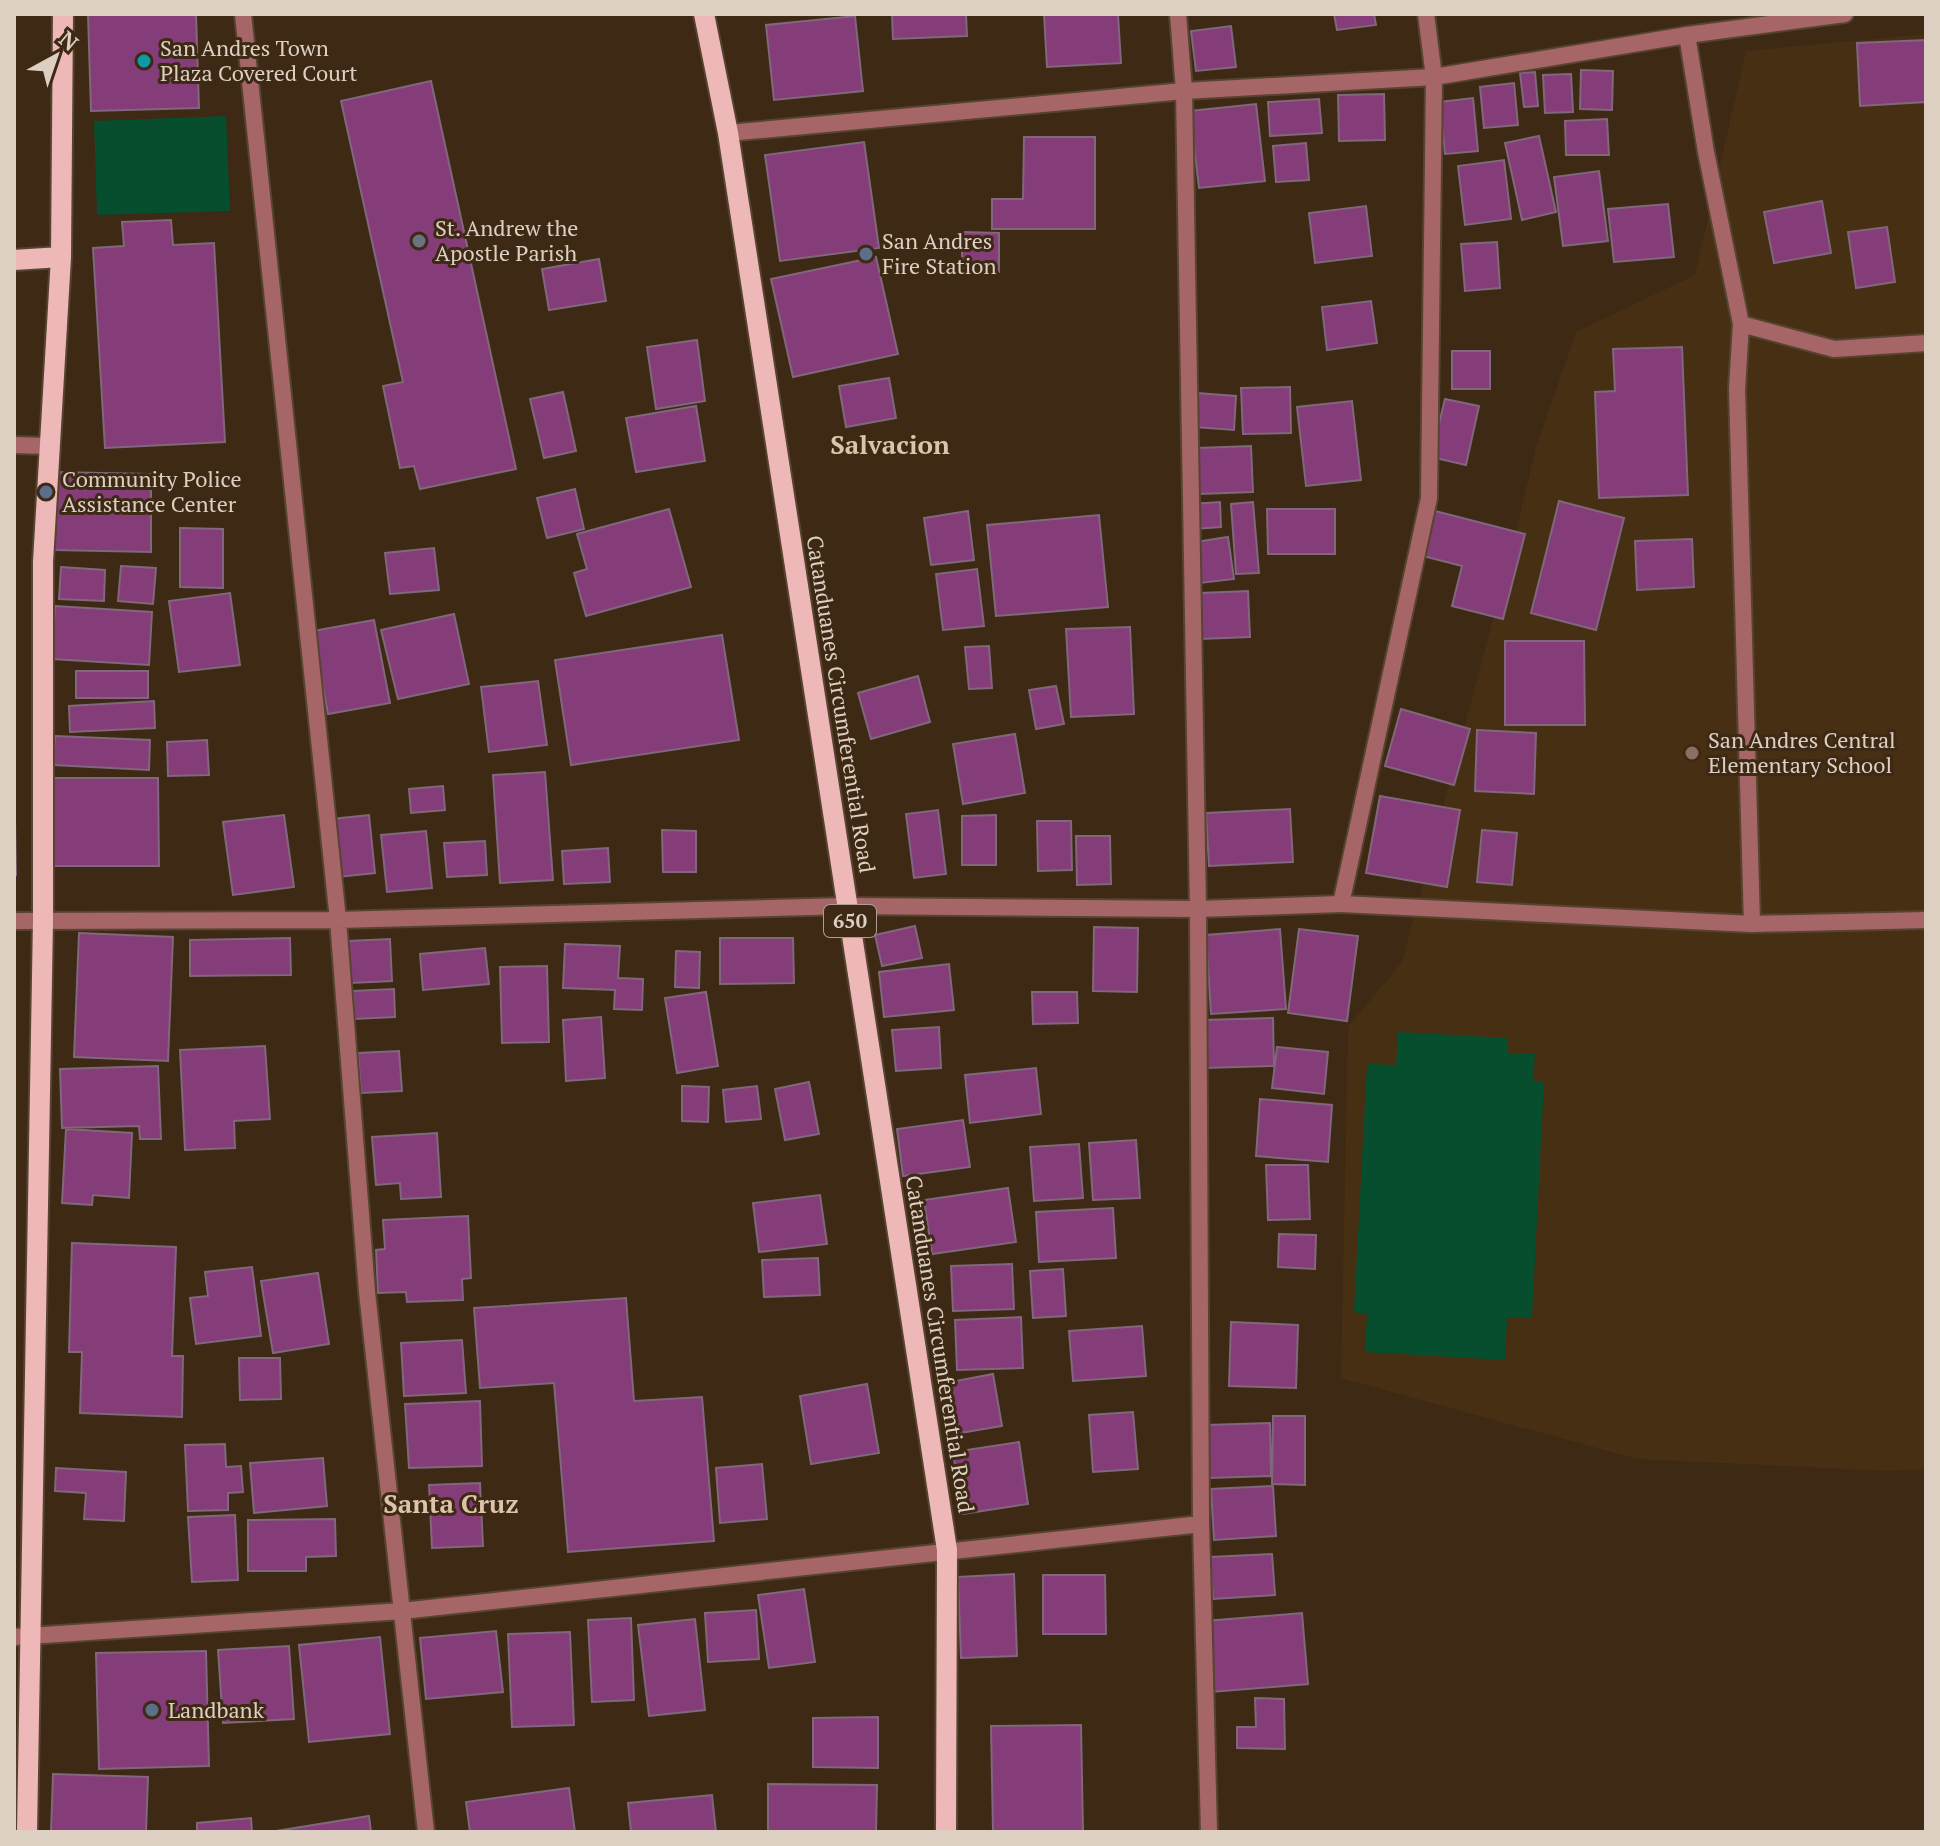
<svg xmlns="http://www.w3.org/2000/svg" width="1940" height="1846" viewBox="0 0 1940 1846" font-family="'PT Serif',serif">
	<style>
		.built { fill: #472f13 }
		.green { fill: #064e2e }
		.building { fill: #843d78; stroke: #81677b; stroke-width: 2 }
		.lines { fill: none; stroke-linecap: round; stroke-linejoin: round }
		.lane-casing { stroke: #574430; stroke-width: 20 }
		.street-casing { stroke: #574430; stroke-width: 20 }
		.primary-casing { stroke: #574430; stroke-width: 24 }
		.lane { stroke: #a66668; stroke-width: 16 }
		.street { stroke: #a66668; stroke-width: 16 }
		.primary { stroke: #eeb8b8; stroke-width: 20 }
		.culture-dot { fill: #0f9aa8; stroke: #3d2914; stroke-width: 3 }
		.worship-dot { fill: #6b7280; stroke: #3d2914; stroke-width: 3 }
		.service-dot { fill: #5c6f8a; stroke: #3d2914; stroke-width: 3 }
		.education-dot { fill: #8d6e63; stroke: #3d2914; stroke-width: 3 }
		.labels { text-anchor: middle; stroke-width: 6; stroke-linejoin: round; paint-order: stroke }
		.shield { fill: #3d2914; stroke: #ad9e8e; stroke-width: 2 }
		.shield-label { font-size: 20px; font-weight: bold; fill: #ddd0c3 }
		.poi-label { font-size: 22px; fill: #ddd0c3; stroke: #3d2914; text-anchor: start }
		.street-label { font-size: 22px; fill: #ddd0c3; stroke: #3d2914 }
		.quarter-label { font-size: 26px; font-weight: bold; fill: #dcc3a9; stroke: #3d2914 }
	</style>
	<rect width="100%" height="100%" fill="#3d2914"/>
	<path class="built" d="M1926,34V1469L1889,1471L1637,1459L1341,1378L1348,1027L1402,962L1513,544L1536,447L1576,332L1695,275L1746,51Z"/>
	<path class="green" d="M226,116L230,211L97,215L94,121Z
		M1398,1032L1508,1038V1053L1535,1054L1533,1081H1544L1532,1317H1507L1505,1360L1365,1352L1367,1314L1354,1312L1367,1064L1396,1065Z"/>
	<path class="building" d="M88,14H196L199,108L91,111Z
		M892,14H966L967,36L893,39Z
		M1044,14H1118L1121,63L1047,67Z
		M1334,14H1374L1376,25L1337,30Z
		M855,16L863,91L774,100L766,25Z
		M1231,26L1236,67L1196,71L1191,31Z
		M1926,40V102L1860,106L1857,43Z
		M1581,70L1613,71L1612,110L1580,109Z
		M1535,72L1538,106L1524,107L1520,73Z
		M1571,74L1573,112L1545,113L1543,75Z
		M431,81L516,469L420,489L414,466L400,468L383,386L403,382L341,101Z
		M1514,83L1518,125L1484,128L1480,87Z
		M1384,94L1385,140L1339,141L1338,95Z
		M1473,98L1478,151L1445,154L1440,102Z
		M1319,99L1322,133L1270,136L1268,102Z
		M1256,104L1265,181L1199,188L1190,111Z
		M1607,119L1609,155H1566L1565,121Z
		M1539,136L1556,212L1522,220L1505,143Z
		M1024,137H1095V229H992V199H1023Z
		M864,142L879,248L780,261L765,155Z
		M1306,143L1309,180L1276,182L1273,146Z
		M1504,160L1511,219L1465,225L1458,166Z
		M1599,171L1608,241L1563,246L1554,177Z
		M1822,201L1831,253L1774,263L1764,212Z
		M1668,204L1674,257L1614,262L1608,209Z
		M1366,206L1372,256L1315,263L1309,213Z
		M171,220L173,245L214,243L225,442L105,448L93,248L124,246L122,222Z
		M1887,227L1895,282L1856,288L1848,232Z
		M962,232L999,233V272H962Z
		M1497,242L1500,288L1465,291L1461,244Z
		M876,257L898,354L793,377L771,279Z
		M599,259L606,301L549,310L542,269Z
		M1371,301L1377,343L1327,350L1322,307Z
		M697,340L705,401L656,409L647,347Z
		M1682,347L1688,495L1599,498L1595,392L1615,391L1613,349Z
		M1452,351H1490V389H1452Z
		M889,378L896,418L846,427L839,386Z
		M1290,387L1291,433L1243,434L1241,388Z
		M563,392L576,451L544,458L530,399Z
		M1197,393L1236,396L1234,430L1195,427Z
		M1445,399L1479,406L1466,465L1431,457Z
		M1352,401L1361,480L1306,486L1297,407Z
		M696,406L705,461L636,472L626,418Z
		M1251,446L1253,492L1199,494L1197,448Z
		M54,472L151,474V552L53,550Z
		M575,489L584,529L547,538L537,498Z
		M1559,501L1624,518L1596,630L1531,613Z
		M1220,502L1221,527L1194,529L1192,504Z
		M1253,502L1259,573L1236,574L1231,504Z
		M669,509L691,587L586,616L574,573L587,569L577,534Z
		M1267,509H1335V554H1268Z
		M968,511L974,560L931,565L924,518Z
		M1435,511L1525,534L1503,619L1452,606L1462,566L1423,556Z
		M1099,515L1108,607L996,616L987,525Z
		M180,528L223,529V588L180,587Z
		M1228,537L1234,579L1200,583L1195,542Z
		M1692,539L1694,587L1637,590L1635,541Z
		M434,548L439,590L390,594L385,553Z
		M121,566L156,568L153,604L118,601Z
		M61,567L105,570L104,601L59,599Z
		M977,569L984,626L943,630L936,574Z
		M1248,591L1250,637L1201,639L1200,593Z
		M230,593L240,665L179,672L169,601Z
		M55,606L152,612L149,665L52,659Z
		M454,614L469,684L398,699L381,630Z
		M374,620L390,703L328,714L313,631Z
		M1130,627L1134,714L1071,717L1066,629Z
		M722,635L739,740L571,765L555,660Z
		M1505,641H1584L1585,725H1505Z
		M989,646L992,688L969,689L965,647Z
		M76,671H148V698H76Z
		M918,676L930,722L871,739L858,693Z
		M538,681L547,745L489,752L481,687Z
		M1056,686L1064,724L1036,729L1029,690Z
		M154,701L155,728L70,732L69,706Z
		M1401,709L1470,729L1454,785L1385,766Z
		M1477,730L1536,733L1534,794L1475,791Z
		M1015,734L1025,793L963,804L953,744Z
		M55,736L150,740L149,770L53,765Z
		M207,740L209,775L168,776L167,742Z
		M14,764L16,875H14Z
		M545,772L553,880L500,883L493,775Z
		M54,778H158L159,866H54Z
		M443,786L445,810L411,813L409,789Z
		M1380,796L1460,810L1447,887L1366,873Z
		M1290,809L1293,862L1209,866L1206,813Z
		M938,810L946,874L914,878L906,814Z
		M284,815L294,887L233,895L223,822Z
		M369,815L375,873L338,877L332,819Z
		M996,815V865H962V816Z
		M1037,821H1071L1072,870L1038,871Z
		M662,830L696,831V872H663Z
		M1482,830L1517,833L1512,885L1477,882Z
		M426,831L432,888L387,892L381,835Z
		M1076,836H1110L1111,884L1077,885Z
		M485,841L487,875L447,877L444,843Z
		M608,848L610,882L564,884L562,851Z
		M915,926L922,958L882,966L875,935Z
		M1094,927L1138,928L1137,992L1093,991Z
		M1280,929L1286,1009L1211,1014L1206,935Z
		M1299,929L1358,936L1347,1021L1288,1013Z
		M79,933L173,937L168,1061L74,1057Z
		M290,938L291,975L190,976V940Z
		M720,938H793L794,983L720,984Z
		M390,939L392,981L351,983L348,941Z
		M565,944L620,946L618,978L643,979L642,1010L614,1009L615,990L563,988Z
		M485,948L489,984L423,990L420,954Z
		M676,951L700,952L699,988L675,987Z
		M949,964L954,1010L884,1017L879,972Z
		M547,966L549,1042L502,1043L500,967Z
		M394,989L395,1017L354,1019L353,991Z
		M706,992L718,1066L677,1073L665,998Z
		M1032,992H1077L1078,1023L1033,1024Z
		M601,1017L605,1078L566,1081L563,1020Z
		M1273,1018L1274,1066L1206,1068L1204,1020Z
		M939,1027L941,1068L896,1071L892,1030Z
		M265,1046L270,1119L234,1121L235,1148L185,1150L180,1050Z
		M1277,1047L1328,1052L1324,1094L1272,1088Z
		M399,1051L402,1091L361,1093L358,1053Z
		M158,1066L161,1139H140L139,1126L62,1128L60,1069Z
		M1036,1068L1041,1114L970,1123L965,1075Z
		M809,1082L819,1134L785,1140L775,1089Z
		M682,1086L709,1087L708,1122L682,1121Z
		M757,1086L761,1119L726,1122L723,1090Z
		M1260,1099L1332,1105L1328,1162L1256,1156Z
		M963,1120L970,1167L903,1176L897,1129Z
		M66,1129L132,1133L129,1198L93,1195L92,1205L62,1203Z
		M437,1133L441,1197L401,1199L400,1183L376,1185L372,1137Z
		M1136,1140L1140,1198L1093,1200L1089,1143Z
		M1079,1144L1083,1198L1034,1201L1030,1147Z
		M1266,1165H1308L1310,1219L1268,1220Z
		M1008,1188L1016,1242L932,1254L924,1200Z
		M820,1195L827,1244L759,1252L753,1203Z
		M1113,1208L1116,1258L1039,1262L1036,1212Z
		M468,1216L471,1278L462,1279L463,1300L407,1302L406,1292L378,1293L376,1250L385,1249L383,1220Z
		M1279,1234L1316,1235L1315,1269L1278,1267Z
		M72,1243L176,1247L172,1356H183L182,1417L80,1413L82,1352H69Z
		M818,1258L820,1295L764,1297L762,1260Z
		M1012,1264L1014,1309L953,1311L951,1266Z
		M252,1267L261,1336L196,1344L190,1298L208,1296L205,1272Z
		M1063,1269L1066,1316L1033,1318L1030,1271Z
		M318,1273L329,1344L273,1353L261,1281Z
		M626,1298L634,1401L702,1397L714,1541L568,1552L554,1383L480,1388L474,1308Z
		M1021,1317L1023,1368L957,1370L955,1320Z
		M1231,1322L1298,1325L1296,1388L1229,1386Z
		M1142,1326L1146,1376L1073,1381L1069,1331Z
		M462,1340L466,1393L404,1396L401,1343Z
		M239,1358H280L281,1399L240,1400Z
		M993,1374L1002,1426L954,1434L945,1383Z
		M867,1384L879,1453L811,1464L800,1396Z
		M480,1401L482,1466L409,1468L405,1404Z
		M1133,1412L1138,1469L1093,1472L1089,1415Z
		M1273,1416H1305V1485L1272,1484Z
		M1270,1423L1271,1476L1209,1478L1206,1425Z
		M1019,1442L1028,1504L962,1514L953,1452Z
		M225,1444L226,1467L241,1466L243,1492L228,1493V1510L188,1511L185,1445Z
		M323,1458L327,1506L254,1513L250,1463Z
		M762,1464L767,1519L720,1523L716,1468Z
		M56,1468L126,1472L124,1521L84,1519L86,1493L55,1491Z
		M480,1483L483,1546L432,1548L429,1485Z
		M1273,1486L1276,1536L1214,1540L1211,1489Z
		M235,1515L238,1580L192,1582L188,1517Z
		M335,1519L336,1556L306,1557V1571H248V1520Z
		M1272,1554L1275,1595L1213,1599L1210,1557Z
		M1014,1574L1017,1656L961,1658L958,1577Z
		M1043,1575H1105L1106,1634H1043Z
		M804,1589L815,1662L769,1668L758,1595Z
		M756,1610L759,1659L708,1662L705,1613Z
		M1302,1613L1308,1684L1211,1692L1205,1621Z
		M631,1618L634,1700L592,1702L588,1620Z
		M695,1619L705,1710L649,1716L638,1625Z
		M496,1631L503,1692L426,1699L420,1638Z
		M570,1632L574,1725L512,1727L508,1634Z
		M380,1637L390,1734L309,1742L299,1645Z
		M289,1646L294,1719L223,1723L218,1650Z
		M206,1651L209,1766L99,1769L96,1653Z
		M1255,1698L1284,1699L1285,1749L1237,1748V1727H1256Z
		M878,1717V1768L813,1767V1718Z
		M1081,1725L1083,1832H993L991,1726Z
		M53,1774L148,1777L146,1832H51Z
		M768,1784L877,1785L876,1832H768Z
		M569,1788L575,1832H470L466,1802Z
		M712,1795L716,1832H631L628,1803Z
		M369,1816L371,1832H270Z
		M251,1818L252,1832H197V1823Z"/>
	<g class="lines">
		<g class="lane-casing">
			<path id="lane" d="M1687,35L1706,152L1741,324L1737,389L1752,924L1926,920
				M1741,324L1834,349L1926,343
				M1341,904L1752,924"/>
		</g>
		<g class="street-casing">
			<path id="street" d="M243,14L338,920L367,1292L426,1832
				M1178,14L1184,91L1198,909L1201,1524L1209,1832
				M728,133L1184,91L1434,77L1687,35L1845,14
				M14,445L49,446
				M14,921L338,920L847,906L1198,909L1341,904L1429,498L1434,77L1426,14
				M14,1637L402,1611L1201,1524"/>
		</g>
		<g class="primary-casing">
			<path id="primary" d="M704,14L728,133L947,1550L946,1832
				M14,260L61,257
				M27,1832L43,920V562L61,257L63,14"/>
		</g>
		<use href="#lane" class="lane"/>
		<use href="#street" class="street"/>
		<use href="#primary" class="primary"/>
	</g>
	<circle class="culture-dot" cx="144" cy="61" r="8"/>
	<circle class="worship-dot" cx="419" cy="241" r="8"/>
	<g class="service-dot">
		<circle cx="866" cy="254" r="8"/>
		<circle cx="46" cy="492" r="8"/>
		<circle cx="152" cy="1710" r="8"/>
	</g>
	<circle class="education-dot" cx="1692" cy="753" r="8"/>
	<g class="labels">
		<rect class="shield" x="824" y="905" width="52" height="32" rx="6"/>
		<g class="shield-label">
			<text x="850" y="928">650</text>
		</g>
		<g class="poi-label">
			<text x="160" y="56">San Andres Town<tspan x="160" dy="25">Plaza Covered Court</tspan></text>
			<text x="435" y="236">St. Andrew the<tspan x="435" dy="25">Apostle Parish</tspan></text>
			<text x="882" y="249">San Andres<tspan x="882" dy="25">Fire Station</tspan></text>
			<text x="62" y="487">Community Police<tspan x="62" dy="25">Assistance Center</tspan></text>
			<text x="1708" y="748">San Andres Central<tspan x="1708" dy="25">Elementary School</tspan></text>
			<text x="168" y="1718">Landbank</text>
		</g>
		<g class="street-label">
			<text transform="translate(841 704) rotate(81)" y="8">Catanduanes Circumferential Road</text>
			<text transform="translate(940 1344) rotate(81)" y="8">Catanduanes Circumferential Road</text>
		</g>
		<g class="quarter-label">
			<text x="890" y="454">Salvacion</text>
			<text x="451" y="1513">Santa Cruz</text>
		</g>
	</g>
	<rect width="1940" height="1846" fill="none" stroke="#ddd0c3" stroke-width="32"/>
	<g transform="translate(56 56) rotate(40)" stroke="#3d2914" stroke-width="6" paint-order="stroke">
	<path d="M0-6L14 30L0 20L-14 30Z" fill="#ddd0c3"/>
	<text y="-12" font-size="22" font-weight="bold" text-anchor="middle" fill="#ddd0c3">N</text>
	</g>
</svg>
